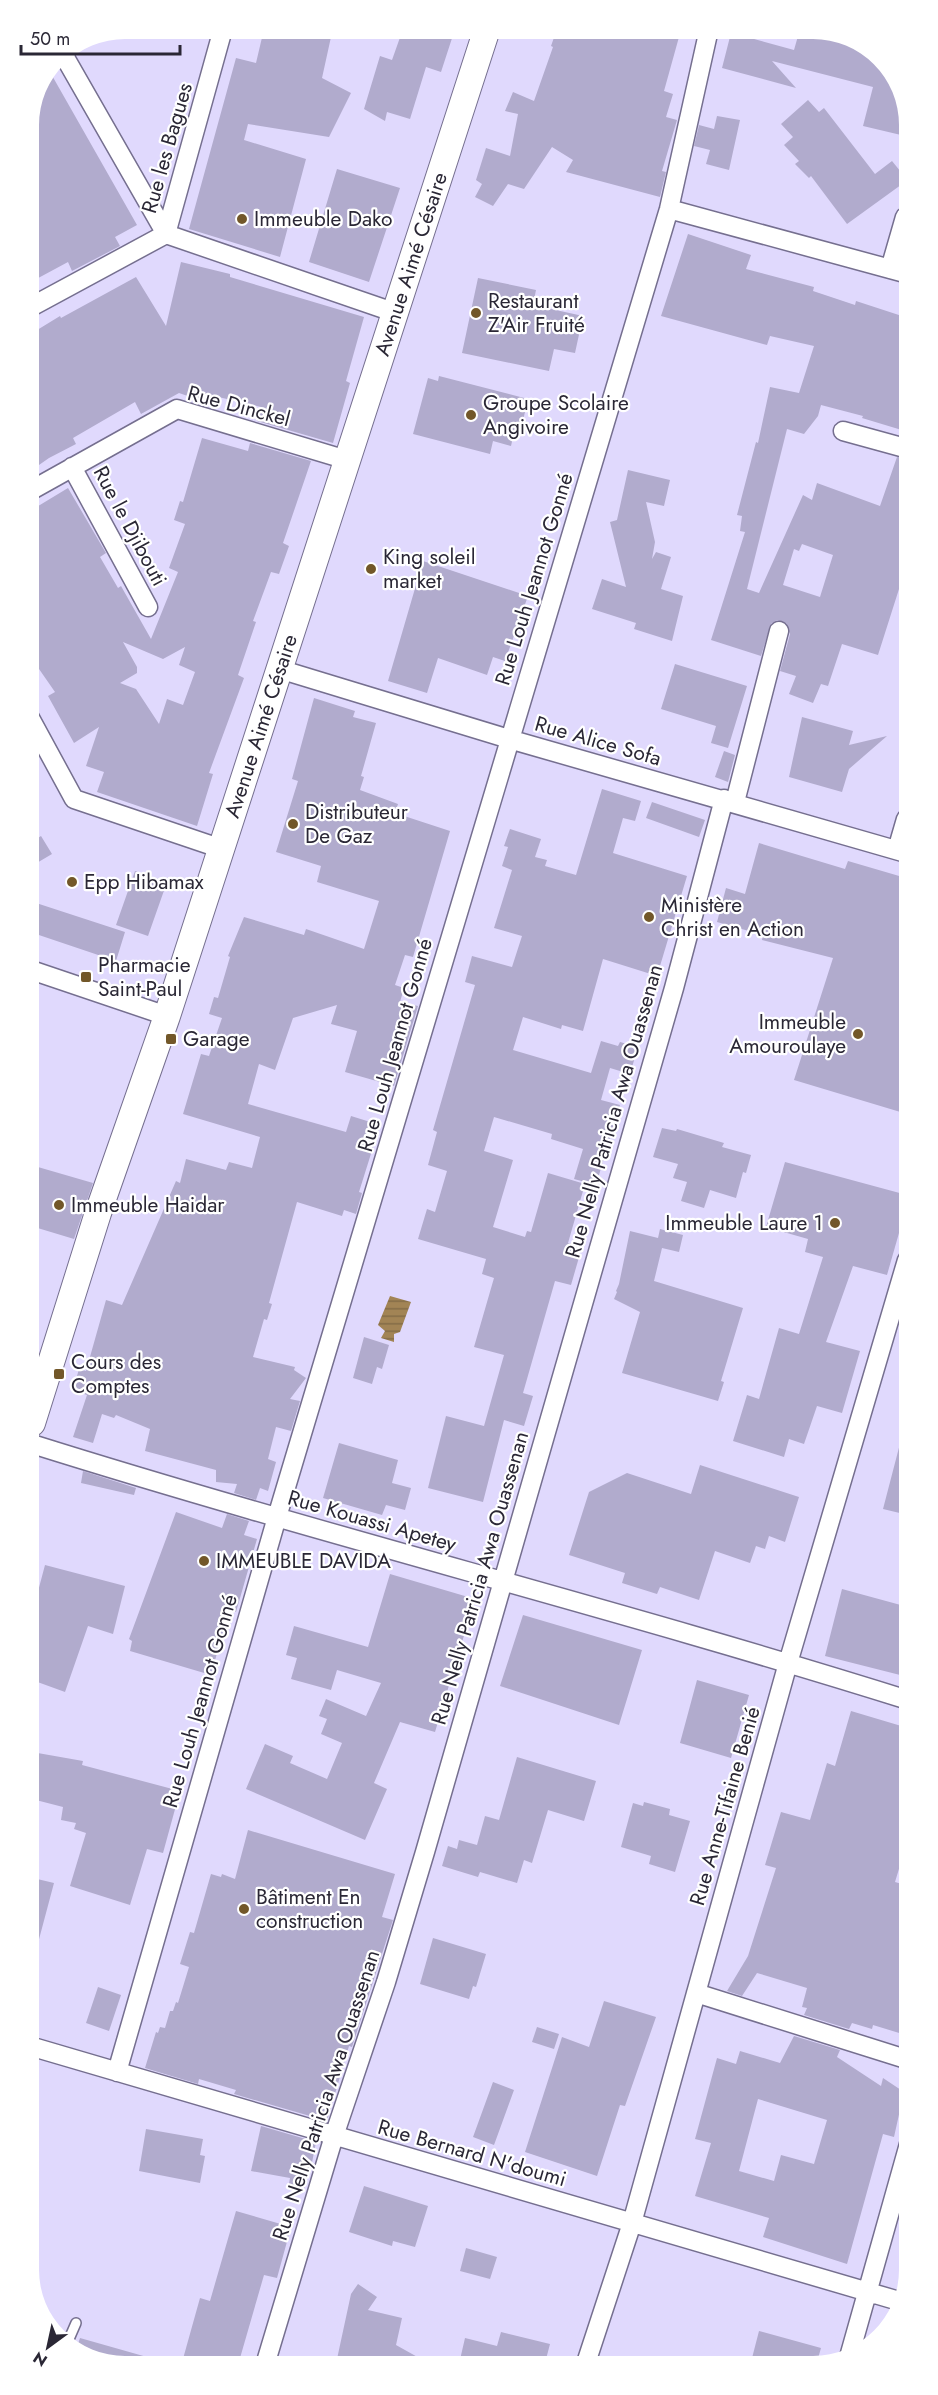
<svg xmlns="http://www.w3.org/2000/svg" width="938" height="2395" viewBox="0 0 938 2395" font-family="Jost,sans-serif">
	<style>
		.water { fill: url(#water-rules) }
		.building { fill: #b1abcd; fill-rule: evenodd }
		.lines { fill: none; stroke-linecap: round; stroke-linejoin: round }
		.lane-casing { stroke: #756f8f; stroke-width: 12 }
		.street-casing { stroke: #756f8f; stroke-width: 21 }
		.secondary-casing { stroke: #756f8f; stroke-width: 28 }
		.lane { stroke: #fff; stroke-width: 9 }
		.street { stroke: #fff; stroke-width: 18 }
		.secondary { stroke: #fff; stroke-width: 26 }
		.poi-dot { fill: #725729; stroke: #fff; stroke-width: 2 }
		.labels { text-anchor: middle; stroke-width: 4.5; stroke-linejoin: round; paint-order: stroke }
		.street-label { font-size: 21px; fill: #2a2735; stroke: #fff }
		.poi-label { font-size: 21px; fill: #2a2735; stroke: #fff; text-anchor: start }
	</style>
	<defs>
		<pattern id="water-rules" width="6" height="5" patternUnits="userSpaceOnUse" patternTransform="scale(1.5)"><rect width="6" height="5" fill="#a28455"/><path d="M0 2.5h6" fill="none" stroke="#846c47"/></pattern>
	</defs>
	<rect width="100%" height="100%" fill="#e0d9fd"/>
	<path class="water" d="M390,1296L411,1302L400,1332L394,1334V1342L381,1338L385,1331L378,1325Z"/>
	<path class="building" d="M264,29H298L331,37L322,78L351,93L329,137L248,124L244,140L306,159L280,257L189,229L236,58L256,63Z
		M403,29H455L441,72L426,67L410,119L387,112L385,121L364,109L380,56L392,60Z
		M557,29H611L631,36L633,29H652L679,37L664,91L673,94L666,117L677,120L662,171L666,172L660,197L566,172L573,160L552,147L524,189L508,184L493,206L475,197L482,184L476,180L486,148L510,156L518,114L505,111L513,92L534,101L553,47L551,46Z
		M732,29H749L747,37L794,50L800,29H820L872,49L904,94L905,121L901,135L863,126L873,87L772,61L796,88L722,68Z
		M50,72L137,225L115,237L120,246L72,271L68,262L29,283V185L38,180L29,163V119Z
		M808,100L819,112L824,108L875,174L892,161L905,177V182L847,224L811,176L809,178L795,164L799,161L784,145L793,137L781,124Z
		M717,116L740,120L729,170L706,164L710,150L694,146L699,125L714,129Z
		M337,169L400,188L369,282L309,262Z
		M688,234L751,255L746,269L814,287L813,291L855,305L856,301L905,317V431L862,418L863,416L821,405L818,416L804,434L787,429L747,589L759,593L803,495L812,500L817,483L880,506L897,457L905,459L906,567L878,655L842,644L828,686L821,684L813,703L789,694L796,676L780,671L790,634L786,623L777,620L771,624L761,656L711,640L745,532L740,531L742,516L737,515L756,442L758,443L770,387L799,393L814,346L770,336L767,345L661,316ZM802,544L833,555L820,597L783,585L794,549L799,551Z
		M181,262L230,274V277L364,317L346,381L350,383L333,443L257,421L261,407L214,396L211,404L179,393L141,414L135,402L73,438L76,444L49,458L29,472V335L60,316L61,318L136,277L166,326Z
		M478,278L536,290L533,305L583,316L575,353L554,349L549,371L462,353Z
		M439,376L528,399L521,429L515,428L511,446L493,441L490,454L413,434L428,378L438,381Z
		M202,438L248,451L250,443L311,461L283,543L289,546L279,574L271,572L253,621L256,622L238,675L244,678L209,773L213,774L197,826L97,792L104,772L86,766L99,727L74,743L48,696L55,692L30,656V511L68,488L106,553L100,557L118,588L121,586L151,639L178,572L169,568L185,524L174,520L180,501L183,502ZM123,642L163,659L185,647L179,665L195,672L183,705L167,699L159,724L136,689L120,683L137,673V667Z
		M628,470L670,480L664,506L646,502L655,542L652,559L656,552L671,557L661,589L683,596L672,641L634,629L636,623L592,609L602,579L626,587L610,522L617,520Z
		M423,561L528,596L505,661L493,657L487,675L438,658L427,693L388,681Z
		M675,664L747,686L728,748L711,743L716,726L661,709Z
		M314,698L355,711L353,717L376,723L361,776L364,777L360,790L398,804L395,813L450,831L413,957L405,955L395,985L404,988L400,1002L418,1006L394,1086L345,1072L357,1031L331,1024L337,1005L293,1018L275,1070L259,1064L248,1104L346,1132L351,1116L380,1125L359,1192L362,1193L356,1214L344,1210L342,1216L297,1202L269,1303L272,1304L267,1320L264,1319L253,1357L295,1367L294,1370L306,1378L290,1399L300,1401L291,1431L276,1427L268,1459L276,1462L268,1491L260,1488L256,1500L234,1493L237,1484L216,1482V1470L145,1451L150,1429L116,1415L114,1418L102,1414L93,1443L73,1437L87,1395L73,1390L79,1369L86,1371L106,1300L122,1305L176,1181L180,1183L186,1159L226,1170L229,1162L252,1168L260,1137L183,1114L201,1054L209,1056L222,1018L209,1014L214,997L218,998L230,957L228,956L244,917L304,935L306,929L364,949L379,901L317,882L321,866L276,852L298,781L292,779Z
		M802,717L853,731L849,745L887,736L849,769L842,792L789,777Z
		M724,751L735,755L728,782L715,777Z
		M602,789L641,801L635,821L623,818L613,853L687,876L660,966L657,965L654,975L603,959L583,1031L562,1025L561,1029L523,1017L513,1050L591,1073L601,1041L618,1046L620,1042L638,1047L630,1074L610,1068L601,1100L620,1105L596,1185L574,1179L583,1149L551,1139L552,1134L494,1117L484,1151L513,1160L493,1227L525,1237L527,1231L531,1232L548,1173L585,1184L568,1243L582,1247L571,1285L555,1281L523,1393L533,1396L524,1426L504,1420L483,1502L428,1488L446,1416L484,1426L504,1355L474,1347L494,1278L482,1274L486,1259L418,1239L427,1209L435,1212L447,1171L428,1165L437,1132L433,1130L475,985L465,982L472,956L512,967L522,936L494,928L512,870L502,866L508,847L504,846L510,829L541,839L535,857L547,860L545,866L576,875Z
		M652,802L705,820L699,837L646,818Z
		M41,836L52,854L30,867V843Z
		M759,843L845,869L848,861L906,878L907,1114L794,1080L833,958L762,940L763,935L717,922L726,888L745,894Z
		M135,871L167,882L148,936L116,925Z
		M30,901L125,932L116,961L30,932Z
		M662,1128L676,1131L677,1129L724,1143L722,1147L751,1155L746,1173L743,1172L736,1198L710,1190L704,1208L681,1201L687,1182L673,1178L678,1164L653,1157Z
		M785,1162L907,1195V1205L887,1275L853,1266L826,1342L860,1351L842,1413L817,1406L804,1444L789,1439L784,1457L733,1441L747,1395L759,1399L779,1328L799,1334L823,1257L805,1252L808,1239L766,1227Z
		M31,1165L93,1183L74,1239L31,1226Z
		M660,1229L683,1235L679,1252L662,1248L654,1281L743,1308L721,1381L724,1382L718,1401L622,1373L640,1312L614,1299L617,1292L616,1291L619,1284L630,1231L658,1238Z
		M364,1337L389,1345L382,1369L377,1367L372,1384L353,1378Z
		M902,1436L908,1437V1515L883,1509Z
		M339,1443L398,1460L392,1483L411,1488L405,1510L386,1505L382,1515L323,1498Z
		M700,1465L799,1497L785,1542L769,1536L765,1549L756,1546L750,1563L715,1551L699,1600L660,1587L657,1594L622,1583L625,1573L569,1555L589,1492L627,1473L691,1494Z
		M83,1471L136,1488L134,1495L81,1483Z
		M176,1512L222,1528L227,1514L249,1521L244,1535L257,1539L236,1612L229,1610L211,1675L130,1651L132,1641L129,1639Z
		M45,1565L125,1586L113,1634L88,1626L65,1692L32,1680V1614Z
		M390,1574L475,1599L435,1732L400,1722L374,1783L387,1789L365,1840L246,1789L265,1744L293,1756L290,1763L327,1779L342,1743L321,1734L327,1719L319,1716L326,1699L366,1716L381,1683L337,1670L331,1690L291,1679L297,1658L286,1655L294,1626L368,1647Z
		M842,1589L908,1607V1677L825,1656Z
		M523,1615L642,1650L619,1725L500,1686Z
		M697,1680L749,1695L731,1758L680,1743Z
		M851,1711L908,1728L909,1850L905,1849L895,1882L909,1886V2036L873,2025L872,2029L852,2023L849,2029L804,2015L807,2008L802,2007L807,1988L757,1973L742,1996L727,1991L748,1956L776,1868L765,1865L781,1812L810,1820L827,1763L835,1766Z
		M32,1752L83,1761L82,1765L180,1791L163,1853L147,1849L130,1905L70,1886L86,1833L74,1829L76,1823L61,1820L63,1807L32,1799Z
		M517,1757L596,1781L584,1821L548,1810L532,1863L524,1860L517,1883L480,1872L478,1877L442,1866L448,1846L457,1849L459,1840L477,1845L485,1816L499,1820Z
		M644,1802L670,1809L669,1815L690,1821L675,1872L649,1864L651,1856L621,1847L633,1803L643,1806Z
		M248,1830L395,1874L382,1917L393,1920L352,2047L349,2046L327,2121L234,2094L236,2090L199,2079L198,2084L145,2068L156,2032L158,2033L160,2027L165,2028L170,2011H173L176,2002L178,2003L189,1967L180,1964L190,1932L194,1933L211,1874L221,1877L222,1874L235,1879Z
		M33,1878L54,1883L38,1943L33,1942Z
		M433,1938L486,1954L476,1987L473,1986L469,1999L420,1984Z
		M98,1987L121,1995L109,2031L86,2023Z
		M604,2001L656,2017L625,2106L620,2105L597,2176L525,2152L562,2037L589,2047Z
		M537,2027L559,2034L554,2049L532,2042Z
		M794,2036L840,2050L837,2057L881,2086L883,2078L904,2092L894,2137L883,2134L847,2264L763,2237L769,2218L695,2196L711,2143L695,2139L717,2058L736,2064L740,2051L780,2063ZM758,2099L827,2120L814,2164L781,2155L774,2181L739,2171Z
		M493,2082L514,2090L494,2145L473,2137Z
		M261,2126L316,2142L310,2173L307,2172L304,2192L288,2189L290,2178L251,2171Z
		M146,2129L203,2139L200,2155L205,2156L200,2183L139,2171Z
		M364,2186L428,2206L415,2247L393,2241L392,2246L349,2232Z
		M236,2211L291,2227L277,2278L264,2275L238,2365L181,2366L200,2298L210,2301Z
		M466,2248L497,2257L490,2279L460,2271Z
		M358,2284L377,2297L368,2310L402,2318L396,2345L430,2364L361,2365L337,2359L351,2294Z
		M759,2331L821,2348L817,2362H751Z
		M501,2332L550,2344L545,2363L459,2364L465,2338L497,2346Z
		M80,2338L161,2361L160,2366H118L76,2350Z"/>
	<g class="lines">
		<g class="lane-casing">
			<path id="lane" d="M66,2346L76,2323"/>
		</g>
		<g class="street-casing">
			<path id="street" d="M63,54L166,234L396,313
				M669,209L905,273
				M890,269L905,217
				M29,308L166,234L223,29
				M843,431L905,448
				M72,467L148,607
				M30,491L177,409L347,460
				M279,669L509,739L906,853
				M30,718L74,799L222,849
				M735,802L779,631
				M897,850L906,819
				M31,970L167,1016
				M32,1444C322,1535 618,1609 908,1700
				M696,1993L909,2060
				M33,2047L899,2301
				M117,2072L277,1517L669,209L709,29
				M849,2357L909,2144
				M586,2363L632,2223L788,1663L907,1260
				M265,2365L334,2136L386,1982L425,1852L674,988L724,799"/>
		</g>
		<g class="secondary-casing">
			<path id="secondary" d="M32,1423L98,1213L167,1016L487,29"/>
		</g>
		<use href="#lane" class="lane"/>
		<use href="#street" class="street"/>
		<use href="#secondary" class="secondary"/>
	</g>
	<g class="poi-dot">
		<circle cx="242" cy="219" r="6"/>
		<circle cx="476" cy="313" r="6"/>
		<circle cx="471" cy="415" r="6"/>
		<circle cx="371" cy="569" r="6"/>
		<circle cx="293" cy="824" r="6"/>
		<circle cx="72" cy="882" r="6"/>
		<circle cx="649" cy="917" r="6"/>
		<rect x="80" y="971" width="12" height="12" rx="3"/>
		<circle cx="858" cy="1034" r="6"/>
		<rect x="165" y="1033" width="12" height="12" rx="3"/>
		<circle cx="59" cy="1205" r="6"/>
		<circle cx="835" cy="1223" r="6"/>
		<rect x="53" y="1368" width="12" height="12" rx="3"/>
		<circle cx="204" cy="1561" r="6"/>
		<circle cx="244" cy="1909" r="6"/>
	</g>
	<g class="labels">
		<g class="street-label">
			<text transform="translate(167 148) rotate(-74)" y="7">Rue les Bagues</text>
			<text transform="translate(411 264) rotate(-72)" y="7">Avenue Aimé Césaire</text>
			<text transform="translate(239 406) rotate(15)" y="7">Rue Dinckel</text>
			<text transform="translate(130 526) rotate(62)" y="7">Rue le Djibouti</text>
			<text transform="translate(534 579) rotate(-73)" y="7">Rue Louh Jeannot Gonné</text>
			<text transform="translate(261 726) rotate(-72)" y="7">Avenue Aimé Césaire</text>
			<text transform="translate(598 741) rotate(16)" y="7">Rue Alice Sofa</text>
			<text transform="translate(395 1045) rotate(-74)" y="7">Rue Louh Jeannot Gonné</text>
			<text transform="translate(614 1111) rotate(-74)" y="7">Rue Nelly Patricia Awa Ouassenan</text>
			<text transform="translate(372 1521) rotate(16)" y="7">Rue Kouassi Apetey</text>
			<text transform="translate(480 1578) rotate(-74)" y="7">Rue Nelly Patricia Awa Ouassenan</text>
			<text transform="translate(200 1701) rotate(-74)" y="7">Rue Louh Jeannot Gonné</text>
			<text transform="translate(725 1806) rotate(-74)" y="7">Rue Anne-Tifaine Benié</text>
			<text transform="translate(326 2095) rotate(-72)" y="7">Rue Nelly Patricia Awa Ouassenan</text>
			<text transform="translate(472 2153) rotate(16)" y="7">Rue Bernard N'doumi</text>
		</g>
		<g class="poi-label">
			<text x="254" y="226">Immeuble Dako</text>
			<text x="488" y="308">Restaurant<tspan x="488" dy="24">Z'Air Fruité</tspan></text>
			<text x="483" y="410">Groupe Scolaire<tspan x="483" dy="24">Angivoire</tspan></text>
			<text x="383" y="564">King soleil<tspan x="383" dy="24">market</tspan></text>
			<text x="305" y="819">Distributeur<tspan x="305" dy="24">De Gaz</tspan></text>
			<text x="84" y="889">Epp Hibamax</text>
			<text x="661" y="912">Ministère<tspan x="661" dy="24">Christ en Action</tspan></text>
			<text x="98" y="972">Pharmacie<tspan x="98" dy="24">Saint-Paul</tspan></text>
			<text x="846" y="1029" text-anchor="end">Immeuble<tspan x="846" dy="24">Amouroulaye</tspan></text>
			<text x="183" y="1046">Garage</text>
			<text x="71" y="1212">Immeuble Haidar</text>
			<text x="823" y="1230" text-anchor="end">Immeuble Laure 1</text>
			<text x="71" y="1369">Cours des<tspan x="71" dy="24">Comptes</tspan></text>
			<text x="216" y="1568">IMMEUBLE DAVIDA</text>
			<text x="256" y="1904">Bâtiment En<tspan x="256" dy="24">construction</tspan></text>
		</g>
	</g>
	<path d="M0 0H938V2395H0ZM125 39H813A86 86 0 0 1 899 125V2270A86 86 0 0 1 813 2356H125A86 86 0 0 1 39 2270V125A86 86 0 0 1 125 39Z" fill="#fff" fill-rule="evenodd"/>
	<g transform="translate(48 2347) rotate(213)" stroke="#ffffff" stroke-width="4.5" paint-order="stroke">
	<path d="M0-4.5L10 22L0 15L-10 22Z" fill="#2a2735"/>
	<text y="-9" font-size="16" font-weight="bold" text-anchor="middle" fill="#2a2735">N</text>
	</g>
	<path d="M21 45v9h159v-9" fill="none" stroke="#2a2735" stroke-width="3"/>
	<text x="30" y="45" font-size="18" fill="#2a2735" stroke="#ffffff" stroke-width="4.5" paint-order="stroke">50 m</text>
</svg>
